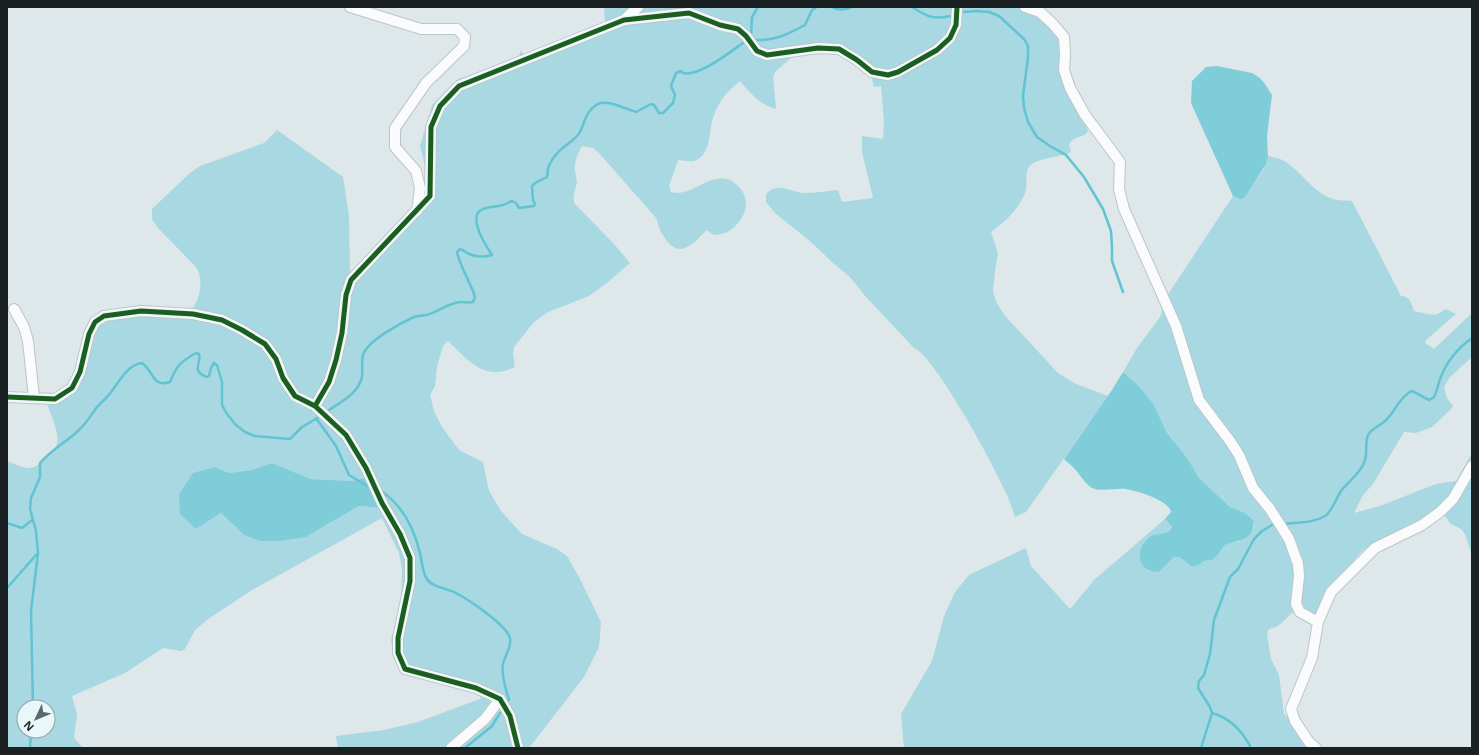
<svg xmlns="http://www.w3.org/2000/svg" width="1479" height="755" viewBox="0 0 1479 755" font-family="'Noto Sans',sans-serif">
	<style>
		.green { fill: #a8d8e1; fill-rule: evenodd }
		.forest { fill: #80cdda }
		.lines { fill: none; stroke-linecap: round; stroke-linejoin: round }
		.stream { stroke: #62c3d3; stroke-width: 2.5 }
		.minor-casing { stroke: #bec5c7; stroke-width: 12 }
		.minor { stroke: #fafbfc; stroke-width: 10 }
		.cycleway-casing { stroke: #e7f7fa; stroke-width: 8 }
		.cycleway { stroke: #1b5e20; stroke-width: 5 }
	</style>
	<rect width="100%" height="100%" fill="#dee7e9"/>
	<path class="green" d="M604,7H1020L1034,15L1051,29L1065,48L1066,71L1088,131C1083,139 1073,135 1069,145L1071,151L1070,153C1062,156 1038,159 1032,164C1023,171 1028,180 1026,190C1021,207 1005,222 991,232L998,253L995,271L993,291L996,302L1005,316L1058,373L1076,384L1108,396L1026,512L1015,517C1012,508 1009,499 1005,491C995,467 934,355 914,348L866,297L850,277L833,263L811,242L775,213L766,202V194C779,181 789,192 804,193C815,193 827,191 838,190L842,202L873,198L862,152V136L883,139L884,121L881,86L874,87C869,63 865,53 840,46L793,56L775,72L773,77L776,109C762,106 750,93 740,81C727,92 720,99 714,115C708,128 713,155 694,161C690,162 682,160 678,160L669,186L671,192C690,198 706,175 726,179C732,180 735,183 739,187C753,202 744,221 729,231C725,234 719,234 714,235L707,230C700,236 691,248 681,249C669,250 658,229 657,219L599,153L593,148L582,146C578,153 574,162 575,170C575,174 577,178 577,182C576,190 571,196 575,204L614,244L630,263L608,282L589,296L548,312L534,322L514,347L513,354L515,367C510,369 503,372 497,372C477,373 462,354 448,341L443,346L437,366L435,386L430,395L434,411L442,427L459,450L483,462L489,491L501,511L522,534L557,549L567,556L579,577L601,622L599,647L584,677L529,748H338L336,736L384,730L418,722L480,699L482,696L480,693L405,674L394,659L391,640L401,606L402,569L399,553L382,518L252,590L208,619L195,630L185,649L181,651L163,648L125,673L72,696L77,714L74,738L83,748H7V461C27,469 32,473 48,456C52,452 56,448 57,443C59,431 51,415 47,404L71,387L89,335L107,316L184,315C186,313 190,311 192,309C200,299 204,279 196,267L158,228L152,219V209L190,173L200,166L264,143L277,130L343,177L349,216L350,274L412,210L424,195L428,178L420,146L432,105L458,79L510,61L519,56L521,50L526,60L605,23ZM272,463L311,479L353,481L368,477L380,508L359,506L306,537L281,541H260L244,535L221,513L196,529L215,467L229,473L251,470ZM24,707H48V731H24Z
		M1268,156C1272,157 1276,157 1280,159C1300,168 1311,192 1333,199C1338,201 1346,200 1352,201L1401,296C1411,297 1411,303 1414,311L1427,314L1436,315L1446,309L1456,314L1426,340L1425,343L1434,349L1472,313V357L1450,377L1444,387L1447,398L1453,406L1451,409L1432,427L1416,433L1404,432L1373,484L1363,495L1354,513L1380,506L1436,484L1456,481L1472,453V555L1465,534L1461,529L1451,524L1442,512L1365,549L1360,553L1337,581L1318,617L1295,610C1294,611 1280,625 1278,626C1275,628 1271,628 1268,630L1267,635L1271,659L1279,675L1284,714L1314,748H904L901,714L932,661L944,616L955,592L969,575L1026,548L1031,566L1069,608H1071L1094,580L1165,519L1172,527L1165,534H1161L1159,572L1174,557L1181,558L1192,567L1199,565L1204,561L1212,560L1217,556L1225,545L1231,542H1238L1254,528V521L1249,516L1243,512L1230,507L1199,478L1188,459L1167,433L1153,403L1140,387L1123,372L1137,348L1160,317L1167,296L1233,196L1238,198L1248,192L1263,170Z"/>
	<path class="forest" d="M1217,66L1252,73L1260,78L1265,84L1272,95L1267,136L1268,156L1266,164L1245,197L1241,199L1233,196L1191,103L1192,81L1206,67Z
		M1123,372L1140,387L1153,403L1167,433L1188,459L1199,478L1230,507L1243,512L1249,516L1254,521C1253,542 1239,539 1225,545L1217,556L1212,560L1204,561L1199,565L1192,567L1181,558L1174,557L1159,572C1146,573 1136,562 1141,549C1143,543 1147,539 1151,536C1159,533 1167,536 1172,527L1165,519L1171,512C1169,500 1137,491 1126,489C1117,488 1100,492 1092,488C1084,483 1080,474 1073,467C1071,465 1067,462 1064,459L1112,390Z
		M272,463L311,479L353,481L368,477L380,508L359,506L306,537L281,541H260L244,535L221,513L196,529L180,514L179,494L193,473L215,467L229,473L251,470Z"/>
	<g class="lines">
		<path class="stream" d="M832,7C838,11 845,10 852,7
			M912,7C926,16 933,20 950,16
			M964,12L977,11L989,12L999,16L1024,39L1028,46V57L1023,96L1024,108L1028,122L1037,137L1050,146L1066,155L1084,177L1103,209L1111,231L1112,247V261L1123,292
			M751,36L752,17L758,7
			M753,40C775,41 786,35 805,25L812,10L817,7
			M326,412C339,403 360,393 362,376C363,369 361,361 363,355C368,340 401,323 414,317C420,315 427,316 432,313C440,310 451,302 461,302C465,302 468,303 473,302L475,297C470,281 460,267 457,252L460,249C464,250 466,253 469,254C476,257 485,257 492,255C486,246 468,218 481,210C488,206 496,207 503,205C506,204 509,202 512,201L516,203L519,208L534,206L535,204L533,200L532,186L535,183L547,177C548,174 547,172 548,169C550,161 558,151 564,147C570,142 576,139 580,132C585,122 586,110 598,104C608,99 625,109 636,112L651,104L654,105L659,113H663L673,103L675,95L671,86L676,73L681,71L683,73C699,77 730,52 743,43L747,42
			M316,418L336,446L349,475L367,486
			M380,490C401,504 414,528 420,553C422,561 422,572 427,579C432,587 445,588 454,592C466,598 506,624 510,638C512,647 505,655 503,664C501,671 506,692 509,699L508,701
			M7,523L22,528L32,520
			M1282,524C1296,522 1312,524 1325,516C1331,513 1337,497 1341,491C1348,482 1358,475 1363,465C1369,455 1364,445 1368,435C1372,428 1380,426 1385,421C1396,411 1396,401 1411,391C1418,393 1422,397 1429,400L1434,397C1437,391 1438,385 1440,379C1446,363 1458,348 1472,338
			M7,588L37,554
			M33,707L31,611L38,553L36,531L30,509L31,498L40,477V463C51,450 65,443 78,431C86,424 91,415 97,407C100,404 103,401 106,398C117,387 125,365 142,363C154,371 152,388 170,382C177,365 180,362 196,353L199,354C202,364 190,371 207,377L209,376L211,368L214,363L217,365L222,382V405L227,414L236,425L245,432L255,436L290,439L302,427L321,416
			M1212,713C1230,718 1243,732 1251,748
			M30,748L31,731
			M465,748L492,726L500,713
			M1201,748L1212,713L1210,707L1198,688L1199,681L1204,675L1210,654L1214,620L1230,577L1238,569L1254,539L1262,531L1272,525"/>
		<g class="minor-casing">
			<path id="minor" d="M350,7L421,29H457L465,37L464,46L426,83L395,128V147L416,171L420,188L417,211
				M1025,7L1040,12L1052,23L1064,37L1065,55L1064,70L1070,88L1085,115L1120,162L1119,189L1124,209L1176,326L1199,400L1230,441L1239,455L1253,488L1270,509L1289,539L1298,564L1299,576L1296,604L1300,612L1318,622
				M624,20L638,7
				M14,309L24,327L28,341L34,397
				M7,397L55,399L72,388L80,372L89,334L95,322L104,316L141,311L193,314L222,320L242,330L265,344L276,359L283,378L295,396L315,406L346,435L366,468L382,503L400,534L410,558V581L398,638V653L405,669L476,688L500,699L510,716L518,748
				M315,406L329,382L336,360L342,333L346,295L351,280L430,196L431,127L440,106L459,86L624,20L689,13L720,25L738,29L746,36L757,51L767,55L818,48L839,49L857,60L872,72L888,75L898,72L937,50L950,38L956,25L957,7
				M451,748L485,719L500,699
				M1316,748L1309,742L1295,721L1291,709L1312,658L1318,622L1331,592L1375,548L1422,525L1440,512L1453,499L1472,466"/>
		</g>
		<use href="#minor" class="minor"/>
		<g class="cycleway-casing">
			<path id="cycleway" d="M7,397L55,399L72,388L80,372L89,334L95,322L104,316L141,311L193,314L222,320L242,330L265,344L276,359L283,378L295,396L315,406L346,435L366,468L382,503L400,534L410,558V581L398,638V653L405,669L476,688L500,699L510,716L518,748
				M315,406L329,382L336,360L342,333L346,295L351,280L430,196L431,127L440,106L459,86L624,20L689,13L720,25L738,29L746,36L757,51L767,55L818,48L839,49L857,60L872,72L888,75L898,72L937,50L950,38L956,25L957,7"/>
		</g>
		<use href="#cycleway" class="cycleway"/>
	</g>
	<rect width="1479" height="755" fill="none" stroke="#1b2122" stroke-width="16"/>
	<g transform="translate(36 719) rotate(226)"><circle r="19" fill="#e7f7fa" stroke="#95a1a4"/>
	<path d="M0-3L7 15L0 10L-7 15Z" fill="#5f6668"/>
	<text y="-6" font-size="11" font-weight="bold" text-anchor="middle" fill="#1b2122">N</text>
	</g>
</svg>
